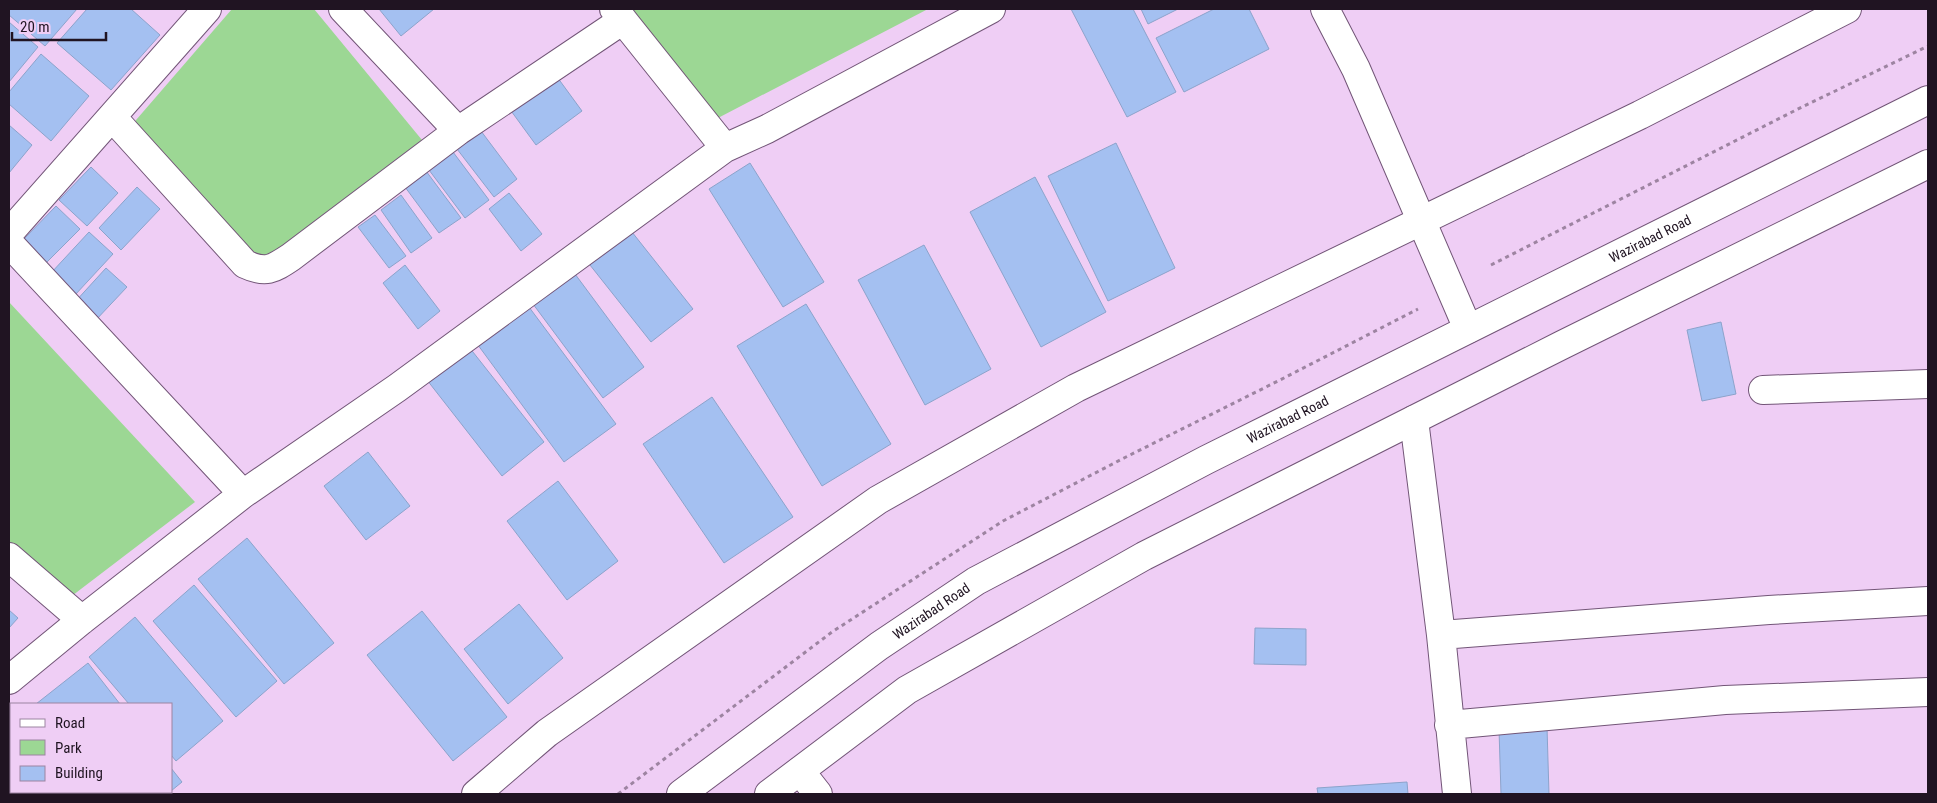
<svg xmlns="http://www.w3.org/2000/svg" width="1937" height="803" viewBox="0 0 1937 803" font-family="'Roboto Condensed',sans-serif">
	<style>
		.green { fill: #9cd794 }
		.building { fill: #a4c0f1; stroke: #8ca3cb }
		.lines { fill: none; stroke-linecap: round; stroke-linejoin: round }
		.street-casing { stroke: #725577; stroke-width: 30 }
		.secondary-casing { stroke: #725577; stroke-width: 30 }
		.highway-casing { stroke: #725577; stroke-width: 30 }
		.path { stroke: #9d84a1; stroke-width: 3; stroke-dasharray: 4 4; stroke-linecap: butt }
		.street { stroke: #fff; stroke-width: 28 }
		.secondary { stroke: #fff; stroke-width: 28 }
		.highway { stroke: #fff; stroke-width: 28 }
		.labels { text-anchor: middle; stroke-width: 4.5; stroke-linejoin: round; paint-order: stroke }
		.street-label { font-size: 14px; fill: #201422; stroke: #efcef5 }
	</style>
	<rect width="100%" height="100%" fill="#efcef5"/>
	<path class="green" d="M232,9H314L422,140L246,273L130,127Z
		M625,9H928L718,118Z
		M9,302L195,502L60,605L9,556Z"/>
	<path class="building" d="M9,9H77L45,46L9,15Z
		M87,9H131L160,35L111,90L57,43Z
		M379,9H434L401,36Z
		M1071,9H1133L1176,92L1127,117Z
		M1141,9H1178L1148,24Z
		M1214,9H1249L1269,49L1184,92L1156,38Z
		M9,22L38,47L9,82Z
		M41,54L89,96L51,141L9,104V92Z
		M552,70L582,111L536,145L506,104Z
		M9,125L32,145L9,173Z
		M481,131L517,179L494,197L457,149Z
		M1116,143L1175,268L1108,301L1048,176Z
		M453,152L489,200L465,218L429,170Z
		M750,163L824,282L783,307L709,189Z
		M91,167L118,193L87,226L59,200Z
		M426,171L461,218L439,233L405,187Z
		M1035,177L1106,312L1041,347L970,212Z
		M137,187L160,209L121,250L99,228Z
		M509,193L542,234L521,251L489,209Z
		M401,195L432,238L411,253L381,210Z
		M56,206L80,229L45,264L22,241Z
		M375,215L406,256L389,268L358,227Z
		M628,227L693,309L651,342L586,260Z
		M89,232L113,254L75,295L51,273Z
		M924,245L991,369L925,405L858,280Z
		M405,265L440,311L418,329L383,283Z
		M106,268L127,287L94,322L74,303Z
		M575,274L644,367L603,398L533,304Z
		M526,303L616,424L564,462L475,341Z
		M806,304L891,444L822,486L737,346Z
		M1721,322L1736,394L1702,401L1687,330Z
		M469,347L544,442L502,476L427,380Z
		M712,397L793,517L724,563L643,444Z
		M368,452L410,506L366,540L324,486Z
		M558,481L618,561L567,600L507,521Z
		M247,538L334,643L284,684L198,579Z
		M194,585L277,681L236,717L153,621Z
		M519,604L563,658L508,704L464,649Z
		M9,610L18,618L9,628Z
		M422,611L507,717L453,761L367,655Z
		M135,617L223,721L176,761L171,755V704H129L89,657Z
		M1255,628L1306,629V665L1254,664Z
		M88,663L120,704H36Z
		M9,714L11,717V792H70L72,794H9Z
		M1547,727L1549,794H1501L1499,729Z
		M171,768L182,782L171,791Z
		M1407,782L1408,794H1318L1317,788Z
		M104,792H171L167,794H106Z"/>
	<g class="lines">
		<g class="street-casing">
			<path id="street" d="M343,9L458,131
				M614,9L725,148
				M112,117L245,264C266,274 273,269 291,257L458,131L623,20
				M9,233L207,9
				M9,243L243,494
				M1763,390L1928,384
				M1414,420L1441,635L1457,794
				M9,557L82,620
				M1441,635L1769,610L1928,601
				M9,680L82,620L243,494L397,388L725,148L767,129L991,9
				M1449,725L1725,700L1928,692
				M800,771L818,794
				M476,794L547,733L878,500L1076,388L1640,115L1847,9"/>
		</g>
		<g class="secondary-casing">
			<path id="secondary" d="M1325,9L1356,69L1468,329"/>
		</g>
		<g class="highway-casing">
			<g id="highway">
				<path id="s1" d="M681,794L879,646L976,581L1206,460L1928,100"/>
				<path d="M769,794L907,690L1144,556L1562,345L1928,164"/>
			</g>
		</g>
		<path class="path" d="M1491,265L1796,110L1928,46
			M618,794L832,632L1003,521L1124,458L1280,380L1418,309"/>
		<use href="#street" class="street"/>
		<use href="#secondary" class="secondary"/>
		<use href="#highway" class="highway"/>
	</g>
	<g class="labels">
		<g class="street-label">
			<text dy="5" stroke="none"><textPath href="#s1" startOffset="1120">Wazirabad Road</textPath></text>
			<text dy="5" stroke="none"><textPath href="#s1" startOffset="715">Wazirabad Road</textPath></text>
			<text dy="5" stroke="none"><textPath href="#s1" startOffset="310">Wazirabad Road</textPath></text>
		</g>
	</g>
	<rect width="1937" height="803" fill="none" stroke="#201422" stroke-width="20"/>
	<rect x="10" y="703" width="162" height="90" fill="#efcef5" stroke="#9c84a1"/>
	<rect x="20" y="719" width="25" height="8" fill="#ffffff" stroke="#9c84a1"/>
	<text x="55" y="728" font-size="15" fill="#201422">Road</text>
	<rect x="20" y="740" width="25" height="15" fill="#9cd794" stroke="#9c84a1"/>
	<text x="55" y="753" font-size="15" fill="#201422">Park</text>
	<rect x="20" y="766" width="25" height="15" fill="#a4c0f1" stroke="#9c84a1"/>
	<text x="55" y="778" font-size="15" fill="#201422">Building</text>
	<path d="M12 32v8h94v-8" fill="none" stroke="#201422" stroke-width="2.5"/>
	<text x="20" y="32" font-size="15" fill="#201422" stroke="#efcef5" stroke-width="4" paint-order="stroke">20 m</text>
</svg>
